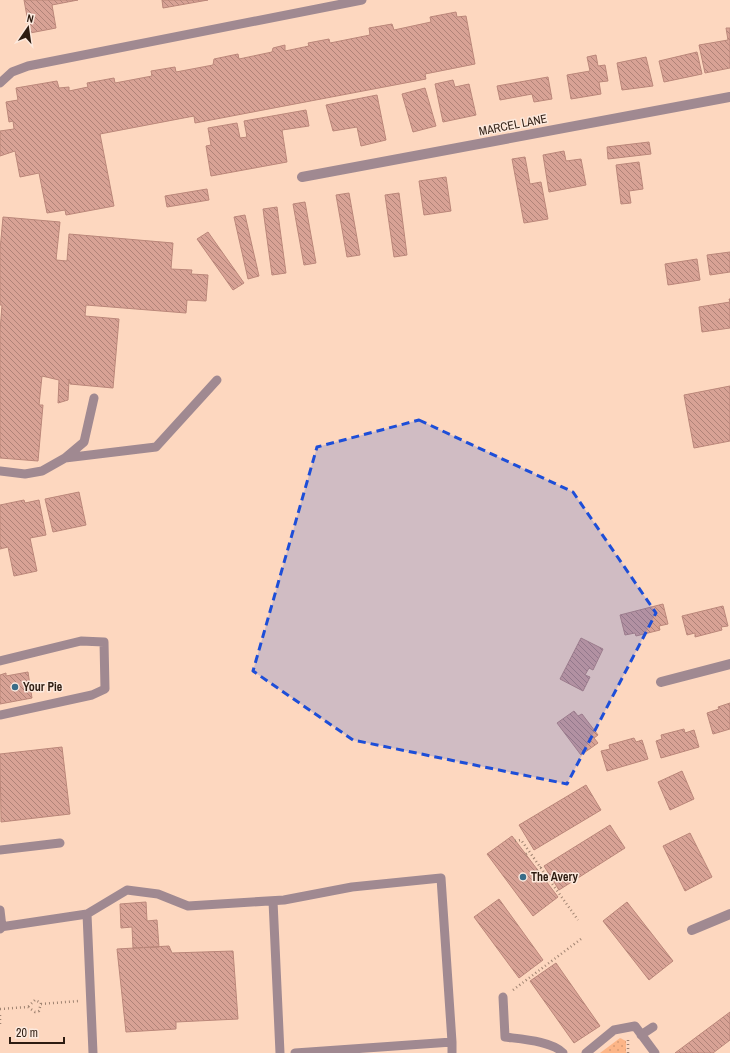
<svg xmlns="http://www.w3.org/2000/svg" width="730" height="1053" viewBox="0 0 730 1053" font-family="'Archivo Narrow',sans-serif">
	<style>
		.grass { fill: url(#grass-dots) }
		.building { fill: url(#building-back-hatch); stroke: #bb877a }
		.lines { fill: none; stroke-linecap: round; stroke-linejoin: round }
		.path { stroke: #9f8371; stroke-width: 2.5; stroke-dasharray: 1 3; stroke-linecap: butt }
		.lane { stroke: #a08991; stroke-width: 9 }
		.street { stroke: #a08991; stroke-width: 10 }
		.marked { fill: #1d4ed8; fill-opacity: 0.2; stroke: #1d4ed8; stroke-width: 3; stroke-dasharray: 8 5; stroke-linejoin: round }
		.poi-dot { fill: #386c88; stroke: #fce9dd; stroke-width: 1.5 }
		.labels { text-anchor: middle; stroke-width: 3; stroke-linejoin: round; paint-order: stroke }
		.street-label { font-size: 12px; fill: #2d1c11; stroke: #fce9dd }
		.poi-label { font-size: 12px; font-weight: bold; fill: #2d1c11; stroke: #fce9dd; text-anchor: start }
	</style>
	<defs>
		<pattern id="grass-dots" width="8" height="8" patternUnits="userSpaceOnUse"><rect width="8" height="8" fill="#fcb587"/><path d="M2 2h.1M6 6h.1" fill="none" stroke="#d89b74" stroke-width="1.8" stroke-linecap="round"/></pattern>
		<pattern id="building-back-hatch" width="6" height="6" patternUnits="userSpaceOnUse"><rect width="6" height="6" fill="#d8a295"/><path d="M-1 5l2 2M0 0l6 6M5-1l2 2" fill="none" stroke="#b08378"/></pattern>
	</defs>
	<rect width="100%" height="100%" fill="#fdd7bf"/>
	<path class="grass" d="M620,1038L626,1041V1053H600Z"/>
	<path class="building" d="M24,0H78L52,5L56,28L30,33Z
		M162,0H208L163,8Z
		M456,12L457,17L466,16L475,64L425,74L426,79L195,123L194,116L100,134L114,206L66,215L65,210L47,213L39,173L20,177L15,151L0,156V131L14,129L13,121L9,122L6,102L18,100L16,88L57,81L59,88L69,87V91L88,87L87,83L114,78L115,83L152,76L151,71L175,67L176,72L213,65L214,59L238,54L239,59L272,52L273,48L285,45V51L309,46L308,43L329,39L330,43L370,35L369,28L392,24L394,30L431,22L430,17Z
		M726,28H730V68L705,73L699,45L728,40Z
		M697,52L702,74L664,82L659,61Z
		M596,55L598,66L605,65L608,81L599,82L601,94L571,99L567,75L590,71L587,57Z
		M646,57L653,86L622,90L617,63Z
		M548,77L552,99L534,102L532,94L500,100L497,86Z
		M453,80L455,87L469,84L476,115L443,122L435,84Z
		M425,88L436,126L413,132L402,94Z
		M377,95L386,140L361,146L357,127L333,131L326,105Z
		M306,110L309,126L282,130L287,162L211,176L206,146L211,145L208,128L237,123L240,138L247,137L244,121Z
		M649,142L651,154L608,159L607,147Z
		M564,151L566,161L581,159L586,185L549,192L543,155Z
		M525,157L530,184L541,182L548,219L524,223L512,159Z
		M639,162L643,189L629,191L631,203L621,204L616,165Z
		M446,177L451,211L424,215L419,181Z
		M207,189L209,200L167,207L165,196Z
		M349,193L360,255L347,257L336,195Z
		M399,193L407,255L394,257L385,195Z
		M305,202L316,263L304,265L293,204Z
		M277,207L286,273L272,275L263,209Z
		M245,215L259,276L248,279L234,217Z
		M3,217L60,222L56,260L67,261L69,234L173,243L171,269L192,270L191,274L208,275L206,301L187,300L186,313L86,305L85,316L119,319L113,388L70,384L69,379L68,400L58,403L59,380L42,376L39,405H43L38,461L0,458V331L2,305H0V250Z
		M208,232L244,283L233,290L197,239Z
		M730,252V272L710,275L707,255Z
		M697,259L700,280L668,285L665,264Z
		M729,299H730V328L702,332L699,307L730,302Z
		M730,386V441L694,448L684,395Z
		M79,492L86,525L53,532L45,499Z
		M24,500L25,503L39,500L46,535L30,538L37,571L14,576L8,547L0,549V505Z
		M663,604L668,624L659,626L660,630L636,636L635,633L625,635L620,615Z
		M723,606L728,626L721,627L722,630L695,637V633L687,635L682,616Z
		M581,638L603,649L593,670L589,668L585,675L590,677L583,691L560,679Z
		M28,672L32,698L0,704V675L6,673V676Z
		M730,703V729L713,734L707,713L719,709L718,707Z
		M574,711L578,716L582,714L598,735L594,738L598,743L581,755L557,723Z
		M684,729L685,733L694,730L699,747L661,758L656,741L662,739L661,735Z
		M634,738L636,742L642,740L648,759L607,771L601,751L610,749L609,745Z
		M62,747L70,814L1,822L0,754Z
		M682,771L694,799L670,810L658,782Z
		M586,785L601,810L534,850L519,825Z
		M610,825L625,848L559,890L544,866Z
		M690,833L712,877L685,891L663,846Z
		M512,836L558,897L533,916L487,854Z
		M499,899L543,960L519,978L474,917Z
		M146,902L147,921L157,920L159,947L133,948L132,927L121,928L120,904Z
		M627,902L673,961L649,980L603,921Z
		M169,946L172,953L233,951L238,1019L176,1022V1029L126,1032L117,949Z
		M556,963L600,1026L574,1043L530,981Z
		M730,1012V1040L713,1053H675Z"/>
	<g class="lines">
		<path class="path" d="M515,841L521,840L578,920
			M526,854L529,852
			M537,870L541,867
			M513,990L581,939
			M41,1004L79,1001
			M0,1009L28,1007L35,1012L39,1011L41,1003L35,1000L28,1007
			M0,1015V1027
			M628,1053V1040"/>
		<path class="lane" d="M0,83L12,72L28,66L362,0
			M65,458L156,447L217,380
			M0,471L25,474L42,471L65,458L84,442L94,398
			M0,661L81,641L104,642L105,689L92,695L0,715
			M0,850L60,843
			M273,901L280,1053
			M0,910L2,927L0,929
			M87,914L93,1053
			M0,927L87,914L127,890L158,894L188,906L284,900L352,887L441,878L452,1042
			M503,997L505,1037C520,1039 553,1041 563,1053
			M641,1035L653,1027
			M295,1053L452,1042V1053
			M586,1053L614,1030L635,1026L655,1053"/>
		<path class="street" d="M302,177L730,97
			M661,682L730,664
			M692,930L730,914"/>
	</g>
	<path class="marked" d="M419,420L573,492L656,613L567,784L353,740L253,671L317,447Z"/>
	<g class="poi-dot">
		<circle cx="15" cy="687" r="4"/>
		<circle cx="523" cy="877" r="4"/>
	</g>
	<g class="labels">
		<g class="street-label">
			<text transform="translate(513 125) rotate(-11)" y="4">MARCEL LANE</text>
		</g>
		<g class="poi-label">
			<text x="23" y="691">Your Pie</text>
			<text x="531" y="881">The Avery</text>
		</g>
	</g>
	<g transform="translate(28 28) rotate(13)" stroke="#fce9dd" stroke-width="3" paint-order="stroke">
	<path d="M0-3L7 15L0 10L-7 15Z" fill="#2d1c11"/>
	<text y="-6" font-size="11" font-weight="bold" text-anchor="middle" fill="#2d1c11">N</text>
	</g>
	<path d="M10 1037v6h54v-6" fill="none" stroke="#2d1c11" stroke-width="2"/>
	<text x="16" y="1037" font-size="12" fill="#2d1c11" stroke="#fce9dd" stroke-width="3" paint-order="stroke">20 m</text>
</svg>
